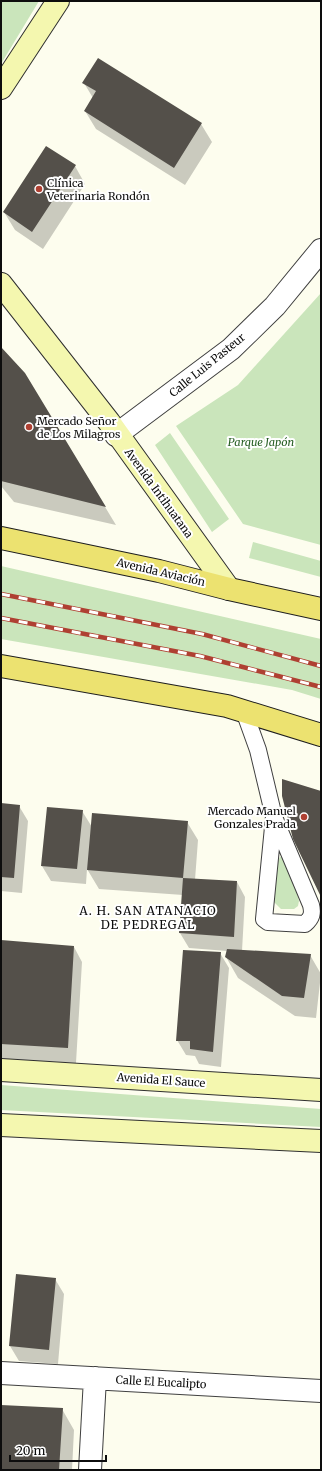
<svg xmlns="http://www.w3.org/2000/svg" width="322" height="1471" viewBox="0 0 322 1471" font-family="Merriweather,serif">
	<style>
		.green { fill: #cae5bb }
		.shadow { fill: #0003 }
		.building { fill: #54504a }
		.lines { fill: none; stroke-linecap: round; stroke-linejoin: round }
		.lane-casing { stroke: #404040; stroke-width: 18 }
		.street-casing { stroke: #404040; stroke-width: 24 }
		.secondary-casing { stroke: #2f2f2f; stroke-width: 24 }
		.primary-casing { stroke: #1e1e1e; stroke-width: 24 }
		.lane { stroke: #fff; stroke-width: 16 }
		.street { stroke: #fff; stroke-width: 22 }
		.secondary { stroke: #f4f7af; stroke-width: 22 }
		.primary { stroke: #ece270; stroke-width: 22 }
		.rail-casing { stroke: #af4032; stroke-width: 4.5 }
		.rail { stroke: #fff; stroke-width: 3; stroke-dasharray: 9; stroke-linecap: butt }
		.poi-dot { fill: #af4032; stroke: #fff; stroke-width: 1.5 }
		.labels { text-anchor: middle; stroke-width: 4; stroke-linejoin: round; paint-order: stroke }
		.poi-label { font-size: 11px; fill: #0d0d0d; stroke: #fff; text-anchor: start }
		.street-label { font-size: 11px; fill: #0d0d0d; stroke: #fff }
		.park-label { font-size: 11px; font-style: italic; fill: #265e23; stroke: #fff }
		.neighbourhood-label { font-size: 12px; letter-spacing: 1px; fill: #0d0d0d; stroke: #fff }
	</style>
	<rect width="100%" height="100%" fill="#fdfdee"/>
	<path class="green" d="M1,1H39L1,64Z
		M321,293V545L243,524L176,426L238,385Z
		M170,433L229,519L212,532L155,445Z
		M253,542L321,561V577L249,558Z
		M1,566L321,639V699L292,690L1,639Z
		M283,856L288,860L299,901L298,906L294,909H281L274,902L277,863L280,857Z
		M1,1085L321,1109V1127L1,1110Z"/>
	<path class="shadow" d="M84,83L201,124L212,142L185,185L96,129L85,111L93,98Z
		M75,166L85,184L43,249L15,230L4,212Z
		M1,348L24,373L116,525L14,502L1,486Z
		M1,805L19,806L28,821L22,893L1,891Z
		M82,811L92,827L187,822L198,840L195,880L237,882L245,897L242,951L310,955L321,974L316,1018L295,1016L238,978L226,957L227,951L189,948L180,933L183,895L99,889L87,869L86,884L51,881L42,866Z
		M1,941L74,947L82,962L76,1063L42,1061V1064L1,1061Z
		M220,953L229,968L221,1067L199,1064L195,1056L186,1055L177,1040Z
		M17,1275L55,1279L64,1294L58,1364L19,1361L10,1346Z
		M1,1406L62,1409L74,1430L72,1470H1Z"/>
	<path class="building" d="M98,58L202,123L174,168L84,111L96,91L82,83Z
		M46,146L76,165L32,232L3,212Z
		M1,347L25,373L106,507L1,481Z
		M282,779L321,791V897L293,839L282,796Z
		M1,803L20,805L14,878L1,877Z
		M47,807L83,810L77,869L41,866Z
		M92,813L188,821L183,878L87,870Z
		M183,878L237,881L234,937L179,933Z
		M1,940L74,946L68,1048L1,1044Z
		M227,949L311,954L304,998L282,996L225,957Z
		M183,950L221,952L213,1052L190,1049V1041H176Z
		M16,1274L56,1278L49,1350L9,1346Z
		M1,1405L63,1408L59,1470H1Z"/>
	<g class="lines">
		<g class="lane-casing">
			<path id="lane" d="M244,711L258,750L274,817L311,905C313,913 312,918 305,924L268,922L264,919L274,817"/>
		</g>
		<g class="street-casing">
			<path id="street" d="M116,435L231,349L275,306L321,250
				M1,1373L321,1391
				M90,1470L95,1378"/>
		</g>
		<g class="secondary-casing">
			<path id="secondary" d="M1,88L58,1
				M1,284L109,422L229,589
				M1,1070L321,1090
				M1,1125L321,1141"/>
		</g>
		<g class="primary-casing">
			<path id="primary" d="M1,538L159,571L229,589L321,609
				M1,666L227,706L321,735"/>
		</g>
		<use href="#lane" class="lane"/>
		<use href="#street" class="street"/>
		<use href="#secondary" class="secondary"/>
		<use href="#primary" class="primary"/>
		<g class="rail-casing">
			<path id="rail" d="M1,594L202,634L321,666
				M1,618L200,656L321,687"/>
		</g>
		<use href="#rail" class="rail"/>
	</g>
	<g class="poi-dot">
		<circle cx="39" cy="189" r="4"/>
		<circle cx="29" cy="427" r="4"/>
		<circle cx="304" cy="817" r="4"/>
	</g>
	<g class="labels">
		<g class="poi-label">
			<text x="47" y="187">Clínica<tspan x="47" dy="13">Veterinaria Rondón</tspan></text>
			<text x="37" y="425">Mercado Señor<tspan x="37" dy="13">de Los Milagros</tspan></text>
			<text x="296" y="815" text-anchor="end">Mercado Manuel<tspan x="296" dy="13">Gonzales Prada</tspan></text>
		</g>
		<g class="street-label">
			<text transform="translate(207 365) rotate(-39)" y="4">Calle Luis Pasteur</text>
			<text transform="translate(159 493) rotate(54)" y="4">Avenida Intihuatana</text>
			<text transform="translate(161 572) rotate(13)" y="4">Avenida Aviación</text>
			<text transform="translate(161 1080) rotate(4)" y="4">Avenida El Sauce</text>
			<text transform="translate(161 1382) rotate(3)" y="4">Calle El Eucalipto</text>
		</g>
		<g class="park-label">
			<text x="261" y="446">Parque Japón</text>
		</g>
		<g class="neighbourhood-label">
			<text x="148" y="915">A. H. SAN ATANACIO<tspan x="148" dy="14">DE PEDREGAL</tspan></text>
		</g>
	</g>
	<rect width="322" height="1471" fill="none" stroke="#0d0d0d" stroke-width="4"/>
	<path d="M10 1455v6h96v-6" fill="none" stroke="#0d0d0d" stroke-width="2"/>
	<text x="16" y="1455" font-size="12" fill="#0d0d0d" stroke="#ffffff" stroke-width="3" paint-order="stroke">20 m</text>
</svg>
